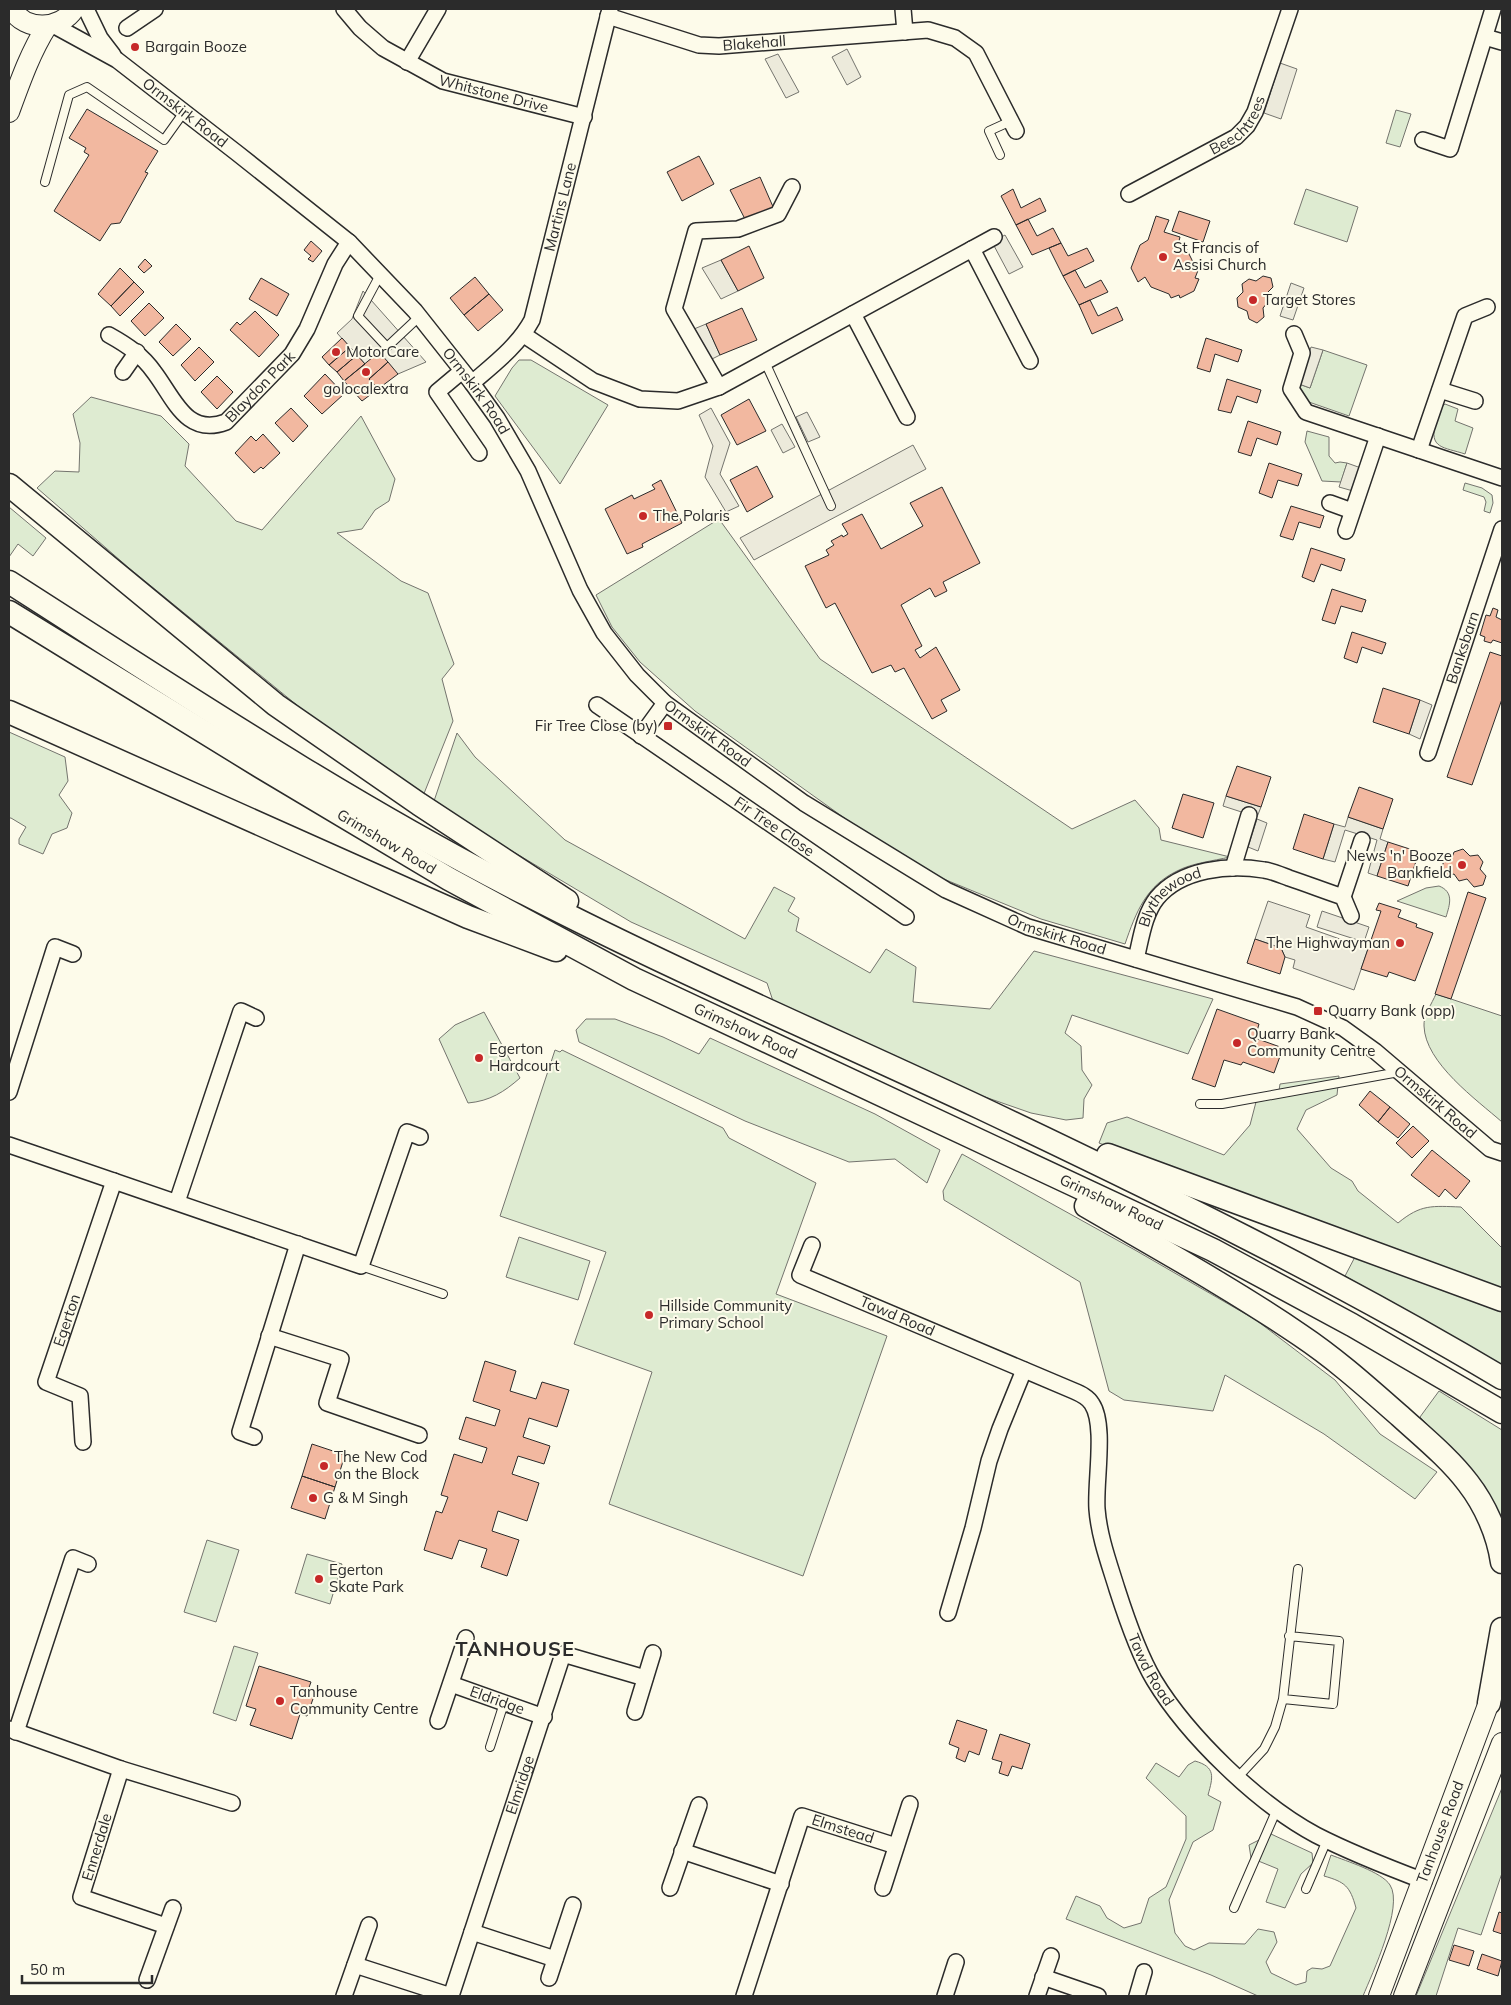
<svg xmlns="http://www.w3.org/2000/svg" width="1511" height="2005" viewBox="0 0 1511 2005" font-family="Mulish,sans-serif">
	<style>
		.green { fill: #deebd1; stroke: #74746e }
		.parking { fill: #eceadb; stroke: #74746e }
		.building { fill: #f2b8a0; stroke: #2b2b2b }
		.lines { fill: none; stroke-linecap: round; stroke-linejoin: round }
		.service-casing { stroke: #2b2b2b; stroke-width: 10 }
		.minor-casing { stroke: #2b2b2b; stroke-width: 18 }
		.tertiary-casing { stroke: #2b2b2b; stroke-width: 22 }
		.secondary-casing { stroke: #2b2b2b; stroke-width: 25 }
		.service { stroke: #fdfbea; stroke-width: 8 }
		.minor { stroke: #fdfbea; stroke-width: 15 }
		.tertiary { stroke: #fdfbea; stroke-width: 20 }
		.secondary { stroke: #fdfbea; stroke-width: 22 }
		.poi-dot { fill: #c62828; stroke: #fdfbea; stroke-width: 2 }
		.labels { text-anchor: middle; stroke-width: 4; stroke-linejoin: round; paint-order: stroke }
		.street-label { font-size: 15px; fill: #2b2b2b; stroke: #fdfbea }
		.poi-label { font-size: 15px; fill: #2b2b2b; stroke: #fdfbea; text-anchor: start }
		.district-label { font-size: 20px; font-weight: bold; letter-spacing: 1px; fill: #2b2b2b; stroke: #fdfbea }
	</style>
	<rect width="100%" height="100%" fill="#fdfbea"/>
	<path class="green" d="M1396,110L1411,114L1400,147L1386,143Z
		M1306,189L1358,207L1347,242L1294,224Z
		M1323,350L1367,365L1349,416L1306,401L1296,383L1310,388Z
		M519,360H531L608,405L560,484L495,396L512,368Z
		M91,397L161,416L189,444L185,466L236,521L262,530L361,416L395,479L389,501L375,510L362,529L337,533L401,581L428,593L454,664L442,679L453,721L423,796L336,737L129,568L37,488L55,471L79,472L80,443L73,414Z
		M1445,404L1458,409L1455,421L1473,428L1465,454C1444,447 1428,449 1436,422C1438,415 1439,408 1445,404Z
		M1307,431L1329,437V456L1335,463L1340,462L1347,463L1341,482L1322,481L1305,442Z
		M1465,483L1482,488L1492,495L1493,503L1490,513L1484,511L1486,502L1484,497L1463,490Z
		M9,507L46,538L33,556L18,544L9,557Z
		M719,519L820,659L1072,829L1135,800L1159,828L1161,840L1230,857C1213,861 1192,863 1177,871C1146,886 1136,912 1125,944L1041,919L934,875L850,822L695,711L640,662L612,627L596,595Z
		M9,732L65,757L68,781L59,795L72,813L67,828L52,834L43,854L19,844V839L26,827L11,818H9Z
		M457,733L475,757L565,840L745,939L774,887L795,898L788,911L799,918L796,931L870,973L886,949L916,967L913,1002L990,1009L1034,951L1213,999L1188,1054L1072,1015L1065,1033L1081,1046L1082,1070L1092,1085L1084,1099L1083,1118L1066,1120L1031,1113L962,1089L775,1007L767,983L631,922L433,804Z
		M1439,886C1454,892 1450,904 1446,917L1397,901L1426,888Z
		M1436,994L1502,1016V1122C1477,1100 1425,1063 1424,1026C1423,1017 1432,1003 1436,994Z
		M484,1012L520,1078C504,1092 490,1101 468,1103L439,1039L455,1025Z
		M586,1019H615L663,1037L699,1054L710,1038L875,1114L940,1150L927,1183L895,1159L849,1162L745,1121L579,1042L576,1030Z
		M555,1050L560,1052L562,1050L723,1128L729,1138L816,1183L776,1294L887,1336L803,1576L609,1504L652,1372L574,1344L606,1252L500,1216Z
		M1339,1076L1337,1095L1306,1110L1297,1129L1331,1168L1352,1181L1358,1191L1398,1223C1421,1204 1432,1206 1461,1207L1502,1248V1296L1099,1143L1107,1123L1127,1117L1224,1155L1250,1125L1256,1102L1278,1097L1280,1084Z
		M962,1154L1135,1250L1256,1320L1335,1380L1380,1434L1437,1472L1415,1499L1324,1434L1225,1375L1213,1411L1124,1400L1109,1391L1080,1282L944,1200L943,1191Z
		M519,1237L590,1261L578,1300L506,1277Z
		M1356,1255L1502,1310V1365L1345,1276Z
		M1439,1391L1502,1430V1524L1450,1447L1420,1417Z
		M207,1540L239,1550L216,1622L184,1612Z
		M307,1554L342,1564L330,1604L295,1593Z
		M234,1646L258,1653L236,1721L213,1713Z
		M1195,1761C1216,1767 1213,1777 1208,1795L1221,1802L1213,1830L1193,1842L1169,1900L1175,1933L1185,1946L1194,1950L1209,1943L1245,1944L1258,1929L1274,1932L1277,1942L1266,1962L1271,1973L1296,1985L1306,1982L1307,1971L1312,1968L1322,1969L1330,1966L1356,1908C1350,1886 1345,1882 1324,1876L1331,1855C1346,1861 1382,1872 1390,1885C1404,1906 1372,1974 1363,1996H1258L1211,1975L1066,1919L1076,1896L1100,1906L1107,1918L1124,1928L1141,1923L1149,1898L1166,1887L1186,1839V1816L1146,1778L1156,1763L1179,1777L1188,1765Z
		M1502,1788V1873L1481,1935L1458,1928L1436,1996H1416Z
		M1271,1834L1312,1853L1313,1863L1301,1874L1285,1908L1266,1902L1278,1869L1251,1858L1249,1845Z"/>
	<path class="parking" d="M847,49L861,77L847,85L832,57Z
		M778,54L799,92L786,98L765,59Z
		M1280,63L1297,69L1281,119L1264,113Z
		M1005,235L1023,267L1009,274L992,242Z
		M721,260L738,291L721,299L702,268Z
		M1291,283L1304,288L1293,320L1280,316Z
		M363,291L426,362L398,374L365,364L337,333L352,319Z
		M706,324L720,355L710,360L694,329Z
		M1311,347L1323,350L1310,388L1299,384Z
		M711,408L730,443L720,474L739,506L726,512L705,477L713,446L699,415Z
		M807,412L820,437L808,442L796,417Z
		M782,424L795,447L783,453L771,430Z
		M913,445L926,469L754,560L740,538Z
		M1347,463L1361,468L1353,491L1339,487Z
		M1420,700L1432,705L1420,739L1409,734Z
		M1226,796L1261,807L1257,817L1223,806Z
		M1348,817L1383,829L1380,839L1388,842L1377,876L1368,873L1377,840L1345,830L1335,862L1323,859L1334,824L1345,827Z
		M1257,819L1267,823L1258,851L1248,847Z
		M1268,901L1310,915L1306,927L1368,949L1354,990L1293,968L1295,960L1285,957L1281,948L1255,939Z
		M1322,911L1369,927L1364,942L1317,927Z"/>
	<path class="building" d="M87,109L158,151L145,172L148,173L120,223L111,224L100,241L54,211L89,155L84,152L86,148L69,138Z
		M699,156L714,184L682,201L667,172Z
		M760,177L774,209L746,221L730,190Z
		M1013,189L1021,208L1040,198L1046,211L1016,225L1001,196Z
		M1179,211L1210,221L1203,242L1172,231Z
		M1156,216L1169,220L1164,232L1180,237L1178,245L1186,248L1195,266L1199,268L1195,278L1199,279L1194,291L1180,298L1179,295L1171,298L1169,294L1151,287L1145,277L1138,282L1131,268L1140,245L1148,240Z
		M1028,219L1037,236L1053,228L1061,243L1032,255L1016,225Z
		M311,241L322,251L313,262L308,259L311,256L304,250Z
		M1061,243L1068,256L1087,248L1094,261L1063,276L1049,248Z
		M749,246L764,278L738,291L721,260Z
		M145,259L152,266L144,273L138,267Z
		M120,268L134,282L111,306L98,294Z
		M1075,270L1085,288L1101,280L1108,292L1079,305L1063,276Z
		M1263,276L1271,278L1273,287L1267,293L1268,302L1263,308L1264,317L1257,323L1249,319L1247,311L1238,307L1237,298L1243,292L1242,284L1249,279L1256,281Z
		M475,277L489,294L464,315L450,298Z
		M261,278L289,294L277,316L249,299Z
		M134,282L144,292L120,316L111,306Z
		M489,294L503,310L478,331L464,315Z
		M1090,300L1098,316L1117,307L1123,320L1092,334L1079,305Z
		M149,303L164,318L145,336L131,321Z
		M742,308L757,340L720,355L706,324Z
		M255,311L279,335L259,357L230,330L237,322L240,325Z
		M176,324L191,339L173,356L159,342Z
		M342,338L350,347L329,365L322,357Z
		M1206,338L1242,350L1238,362L1215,354L1210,372L1197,368Z
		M199,347L214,362L195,381L181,365Z
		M350,347L357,355L337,372L329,365Z
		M379,352L388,362L369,379L378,389L362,401L344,381Z
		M357,355L365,364L344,381L337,372Z
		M388,362L398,374L378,389L369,379Z
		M325,374L344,394L322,414L304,396Z
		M217,376L233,392L217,409L201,392Z
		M1227,379L1261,390L1257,403L1237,396L1231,413L1218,410Z
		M749,399L766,431L737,445L721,415Z
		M291,408L308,426L293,442L275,423Z
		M1248,421L1281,432L1277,445L1257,438L1251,456L1238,452Z
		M263,434L280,453L263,469L261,467L254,473L235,453L251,436L256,441Z
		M1269,463L1302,474L1298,486L1278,480L1272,498L1259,493Z
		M757,466L773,497L747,512L730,480Z
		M661,480L682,523L642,544L643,547L627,554L605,509L632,495L634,499L655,489L652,485Z
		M942,487L980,563L943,582L947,591L935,597L930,588L901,605L922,646L915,650L920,658L936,647L960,690L941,700L947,711L932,719L904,668L895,672L891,665L872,673L835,603L826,608L805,566L829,555L826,550L834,545L831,541L842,535L843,537L848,534L842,524L862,514L881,549L923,526L910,503Z
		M1291,506L1324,516L1320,528L1299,522L1293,540L1280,536Z
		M1311,548L1345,559L1341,571L1321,564L1314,582L1302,577Z
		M1332,589L1366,600L1362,612L1341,606L1335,624L1322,620Z
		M1493,608L1498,610L1496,617L1502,620V643L1493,640L1491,643L1484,641L1485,637L1480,635L1486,615L1490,616Z
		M1352,632L1386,643L1382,654L1362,647L1357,663L1344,658Z
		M1490,652L1502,656V699L1472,785L1447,777Z
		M1383,688L1420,700L1409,734L1373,722Z
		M1237,766L1271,777L1261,807L1226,796Z
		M1359,787L1393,799L1383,829L1348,817Z
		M1183,794L1214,803L1203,838L1172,828Z
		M1304,814L1334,824L1323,859L1293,849Z
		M1388,842L1419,852L1408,886L1377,876Z
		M1463,849L1470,856L1478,855L1483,862L1480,869L1486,876L1483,885L1474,887L1467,879L1459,881L1454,874L1447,876L1441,869L1444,861L1451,860L1454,852Z
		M1468,892L1486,898L1451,999L1435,994Z
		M1379,903L1401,910L1398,917L1417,924L1416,927L1433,933L1415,981L1389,972L1387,977L1361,969L1381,911L1376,910Z
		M1255,939L1281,948L1285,957L1280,974L1247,963Z
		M1217,1009L1259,1024L1255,1038L1283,1048L1274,1073L1243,1062L1241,1065L1224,1060L1215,1087L1192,1079Z
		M1370,1091L1390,1107L1378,1122L1359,1105Z
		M1390,1107L1410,1124L1398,1138L1378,1122Z
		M1413,1126L1429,1141L1412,1158L1396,1143Z
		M1432,1150L1470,1181L1456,1199L1445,1189L1439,1197L1411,1175Z
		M485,1361L516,1371L510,1391L536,1399L542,1382L569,1390L557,1427L529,1418L523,1437L550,1446L544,1464L518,1456L512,1474L539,1483L527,1521L498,1511L492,1531L519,1540L507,1576L481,1567L487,1549L459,1540L452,1559L424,1550L436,1511L442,1513L448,1497L441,1495L454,1454L482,1463L487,1448L459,1439L466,1417L495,1426L500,1410L473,1401Z
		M312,1444L345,1455L335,1487L302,1476Z
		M302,1476L335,1487L325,1519L291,1508Z
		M259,1666L311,1682L307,1693L314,1696L307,1716L300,1714L292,1739L250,1725L256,1709L246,1706Z
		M957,1720L987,1730L979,1755L969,1751L965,1762L956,1758L959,1748L949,1744Z
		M1000,1734L1030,1744L1022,1769L1012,1766L1008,1776L999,1773L1002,1762L992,1759Z
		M1499,1912L1502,1913V1934L1493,1931Z
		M1454,1945L1474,1951L1469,1966L1449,1960Z
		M1482,1954L1502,1961L1498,1976L1477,1969Z"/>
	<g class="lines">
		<g class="service-casing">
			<path id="service" d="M1000,155L989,131L1011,121
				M45,182L69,95L87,87L164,140L184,112
				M381,273L358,316L387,347L419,317
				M765,362L831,506
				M1200,1104H1222L1399,1072
				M361,1266L443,1294
				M1283,1699L1333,1704L1339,1641L1289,1636
				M490,1747L504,1703
				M1238,1777L1264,1749L1275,1727L1283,1699L1298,1569
				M1306,1889L1327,1840
				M1234,1908L1277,1809"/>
		</g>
		<g class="minor-casing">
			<g id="minor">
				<path d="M86,9L100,38L113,55"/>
				<path id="s1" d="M344,9L360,28L383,48L443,81L584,117"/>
				<path d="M903,9L905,32"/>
				<path id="s2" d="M608,16L699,45L719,46L928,30L955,38L976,53L1016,131"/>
				<path id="s3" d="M53,25L117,60L237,153L349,242L415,311L472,383L497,418L528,471L580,590L604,633L637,675L665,703L804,803L946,890L1028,927L1297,1007L1343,1028L1375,1051L1490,1149L1502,1153"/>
				<path d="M127,28L155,9"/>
				<path d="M1485,37L1502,42"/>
				<path d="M407,62L438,9"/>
				<path d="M1423,140L1450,149L1493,9"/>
				<path id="s4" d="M1129,194L1236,137L1247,126L1255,112L1290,9"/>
				<path d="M972,249L1030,361"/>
				<path d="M853,314L907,417"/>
				<path d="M1294,334L1302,353L1291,389L1306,412L1502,478"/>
				<path id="s5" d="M109,335C127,345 142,355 154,372C174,398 186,437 226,422L292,354L307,329L335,264L349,242"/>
				<path d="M524,335L593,381L640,399L678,401L719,387L994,237"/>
				<path d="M462,371L437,392L479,453"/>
				<path d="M123,372L137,352"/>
				<path id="s6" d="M472,383C494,364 518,346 532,320L610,9"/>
				<path d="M719,387L674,309L696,231L738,229L778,214L792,187"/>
				<path d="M1440,390L1475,401"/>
				<path d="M1419,450L1465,316L1487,307"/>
				<path d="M1330,503L1352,511"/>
				<path d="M1346,531L1378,436"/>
				<path id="s7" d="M597,705L906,917"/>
				<path d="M641,736L665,703"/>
				<path id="s8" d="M1428,753L1502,529"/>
				<path d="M1233,868L1249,815"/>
				<path d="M1343,897L1362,840"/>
				<path id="s9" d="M1136,959C1141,939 1144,914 1157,898C1181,869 1229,864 1264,870C1272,871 1281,875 1289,878C1307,884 1325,891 1343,897L1351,916"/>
				<path d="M9,1092L55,947L73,954"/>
				<path d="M9,1145L361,1266L407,1132L420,1137"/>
				<path d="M177,1202L241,1011L256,1018"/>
				<path id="s10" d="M812,1245L800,1275L1074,1391C1081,1394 1088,1397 1092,1404C1106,1425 1095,1482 1097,1509C1099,1536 1109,1563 1117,1589C1126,1617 1139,1655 1154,1680C1188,1736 1258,1804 1316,1835C1351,1853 1387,1867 1424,1881"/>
				<path d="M269,1336L341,1359L327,1403L419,1435"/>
				<path d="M254,1437L240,1432L298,1244"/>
				<path id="s11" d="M83,1442L80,1396L46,1382L114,1181"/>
				<path d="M948,1613L973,1528L989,1461L1000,1429L1024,1370"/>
				<path id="s12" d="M451,1684L544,1717"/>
				<path d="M635,1712L653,1653"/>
				<path d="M438,1721L466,1638"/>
				<path d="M9,1729L121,1769L232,1803"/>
				<path d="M16,1732L73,1558L88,1564"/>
				<path d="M121,1769L81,1897L166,1926"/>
				<path d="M682,1851L781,1884"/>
				<path d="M670,1888L699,1805"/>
				<path d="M883,1888L910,1804"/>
				<path d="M472,1932L555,1959"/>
				<path d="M355,1965L451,1996"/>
				<path d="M1043,1977L1098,1996"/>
				<path d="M549,1978L573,1905"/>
				<path d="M147,1980L173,1908"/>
				<path d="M344,1996L369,1925"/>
				<path id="s13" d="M451,1996L563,1654L645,1678"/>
				<path id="s14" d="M744,1996L802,1816L896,1846"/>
				<path d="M945,1996L956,1962"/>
				<path d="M1037,1996L1051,1956"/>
				<path d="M1137,1996L1144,1972"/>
			</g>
		</g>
		<g class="tertiary-casing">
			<g id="tertiary">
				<path d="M12,9C25,32 61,30 74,9"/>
				<path d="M9,112C20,82 30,53 47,26"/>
				<path id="s15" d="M1379,1996L1494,1689"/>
				<path d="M1404,1996L1502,1743"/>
			</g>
		</g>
		<g class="secondary-casing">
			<g id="secondary">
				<path d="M9,485L276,705L419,804L567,901"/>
				<path d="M9,582C178,690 347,803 526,894C675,971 829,1037 981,1108C1158,1192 1334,1278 1502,1378"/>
				<path id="s16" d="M9,612L261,767L449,879L634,979L1213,1250L1352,1325L1502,1412"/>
				<path d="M9,712L468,917L556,950"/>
				<path d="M1108,1155L1502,1300"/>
				<path d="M1086,1206C1158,1248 1231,1288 1300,1335C1336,1359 1368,1388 1400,1416C1423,1437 1449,1458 1468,1483C1485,1505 1498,1534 1502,1562"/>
				<path d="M1489,1703L1502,1629"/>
			</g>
		</g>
		<use href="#service" class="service"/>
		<use href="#minor" class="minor"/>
		<use href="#tertiary" class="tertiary"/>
		<use href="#secondary" class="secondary"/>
	</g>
	<g class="poi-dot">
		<circle cx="135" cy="47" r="5"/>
		<circle cx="1163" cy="257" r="5"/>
		<circle cx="1253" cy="300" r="5"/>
		<circle cx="336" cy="352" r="5"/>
		<circle cx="366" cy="372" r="5"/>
		<circle cx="643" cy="516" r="5"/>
		<rect x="663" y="721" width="10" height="10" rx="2.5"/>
		<circle cx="1462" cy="865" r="5"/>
		<circle cx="1400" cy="943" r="5"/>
		<rect x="1313" y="1006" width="10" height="10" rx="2.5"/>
		<circle cx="1237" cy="1043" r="5"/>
		<circle cx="479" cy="1058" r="5"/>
		<circle cx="649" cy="1315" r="5"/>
		<circle cx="324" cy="1466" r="5"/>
		<circle cx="313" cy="1498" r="5"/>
		<circle cx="319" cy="1579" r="5"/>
		<circle cx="280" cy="1701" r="5"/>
	</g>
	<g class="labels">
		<g class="street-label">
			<text dy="5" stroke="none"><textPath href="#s2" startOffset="151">Blakehall</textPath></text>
			<text dy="5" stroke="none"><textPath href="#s1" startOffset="176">Whitstone Drive</textPath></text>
			<text dy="5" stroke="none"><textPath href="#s3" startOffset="159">Ormskirk Road</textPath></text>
			<text dy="5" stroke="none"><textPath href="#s4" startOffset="131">Beechtrees</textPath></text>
			<text dy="5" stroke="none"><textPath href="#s6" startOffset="204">Martins Lane</textPath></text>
			<text dy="5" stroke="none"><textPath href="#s5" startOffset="205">Blaydon Park</textPath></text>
			<text dy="5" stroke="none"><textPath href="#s3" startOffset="564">Ormskirk Road</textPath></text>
			<text dy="5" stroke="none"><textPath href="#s8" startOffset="111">Banksbarn</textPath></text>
			<text dy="5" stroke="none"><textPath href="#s3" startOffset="984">Ormskirk Road</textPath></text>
			<text dy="5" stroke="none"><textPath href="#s7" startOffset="215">Fir Tree Close</textPath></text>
			<text dy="5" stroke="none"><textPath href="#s16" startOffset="442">Grimshaw Road</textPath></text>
			<text dy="5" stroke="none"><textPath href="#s9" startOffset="75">Blythewood</textPath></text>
			<text dy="5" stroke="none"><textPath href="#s3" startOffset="1389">Ormskirk Road</textPath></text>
			<text dy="5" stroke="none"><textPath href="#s16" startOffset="848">Grimshaw Road</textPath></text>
			<text dy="5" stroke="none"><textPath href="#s3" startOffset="1809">Ormskirk Road</textPath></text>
			<text dy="5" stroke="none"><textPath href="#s16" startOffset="1252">Grimshaw Road</textPath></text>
			<text dy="5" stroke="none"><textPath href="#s10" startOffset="138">Tawd Road</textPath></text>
			<text dy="5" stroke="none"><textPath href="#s11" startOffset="148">Egerton</textPath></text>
			<text dy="5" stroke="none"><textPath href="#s10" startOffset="629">Tawd Road</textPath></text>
			<text dy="5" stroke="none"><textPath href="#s12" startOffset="49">Eldridge</textPath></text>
			<text dy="5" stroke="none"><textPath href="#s13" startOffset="222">Elmridge</textPath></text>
			<text dy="5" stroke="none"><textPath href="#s14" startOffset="232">Elmstead</textPath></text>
			<text dy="5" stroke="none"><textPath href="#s15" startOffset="175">Tanhouse Road</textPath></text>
			<text transform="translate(97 1847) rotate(-73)" y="5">Ennerdale</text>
		</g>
		<g class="poi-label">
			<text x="145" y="52">Bargain Booze</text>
			<text x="1173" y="253">St Francis of<tspan x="1173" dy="17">Assisi Church</tspan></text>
			<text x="1263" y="305">Target Stores</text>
			<text x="346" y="357">MotorCare</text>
			<text x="366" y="394" text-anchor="middle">golocalextra</text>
			<text x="653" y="521">The Polaris</text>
			<text x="658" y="731" text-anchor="end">Fir Tree Close (by)</text>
			<text x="1452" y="861" text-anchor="end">News 'n' Booze<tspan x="1452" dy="17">Bankfield</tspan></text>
			<text x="1390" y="948" text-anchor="end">The Highwayman</text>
			<text x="1328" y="1016">Quarry Bank (opp)</text>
			<text x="1247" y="1039">Quarry Bank<tspan x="1247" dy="17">Community Centre</tspan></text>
			<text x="489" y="1054">Egerton<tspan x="489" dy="17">Hardcourt</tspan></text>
			<text x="659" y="1311">Hillside Community<tspan x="659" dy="17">Primary School</tspan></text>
			<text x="334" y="1462">The New Cod<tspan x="334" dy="17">on the Block</tspan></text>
			<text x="323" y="1503">G &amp; M Singh</text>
			<text x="329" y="1575">Egerton<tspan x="329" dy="17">Skate Park</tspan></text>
			<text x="290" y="1697">Tanhouse<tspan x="290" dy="17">Community Centre</tspan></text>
		</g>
		<g class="district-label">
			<text x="515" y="1656">TANHOUSE</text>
		</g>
	</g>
	<rect width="1511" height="2005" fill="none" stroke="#2b2b2b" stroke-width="20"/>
	<path d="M22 1975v8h130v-8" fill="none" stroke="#2b2b2b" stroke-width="2.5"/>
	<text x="30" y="1975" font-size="15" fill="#2b2b2b" stroke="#fdfbea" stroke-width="4" paint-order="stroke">50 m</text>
</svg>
